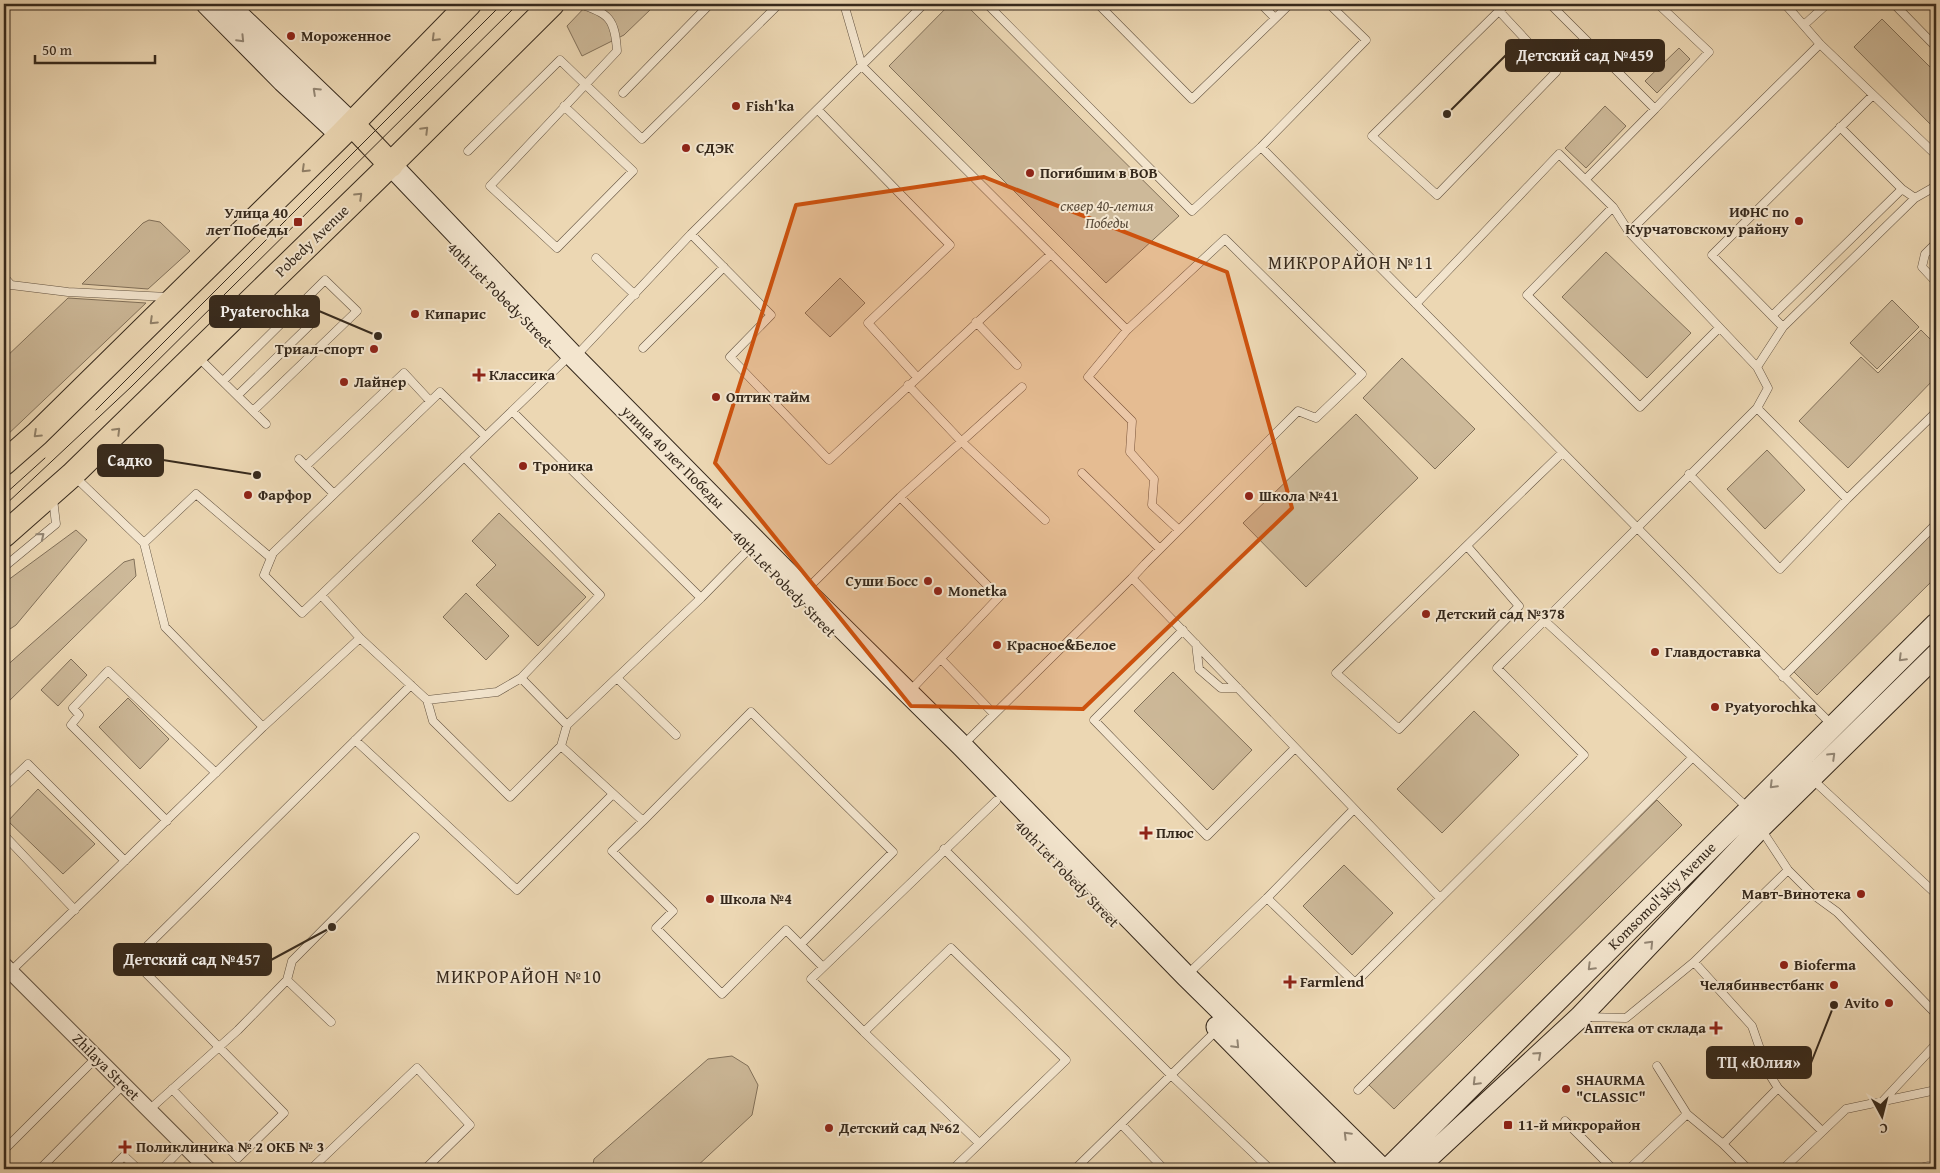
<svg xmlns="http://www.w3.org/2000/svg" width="1940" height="1173" viewBox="0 0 1940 1173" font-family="'Gentium Book Plus',serif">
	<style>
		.green { fill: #cdb999; stroke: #82715a }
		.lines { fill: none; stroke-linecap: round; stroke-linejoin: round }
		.lane-casing { stroke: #645442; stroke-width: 9 }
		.street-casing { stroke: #645442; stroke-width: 17 }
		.secondary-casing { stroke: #36291c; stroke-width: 23 }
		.primary-casing { stroke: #36291c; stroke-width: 26 }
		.lane { stroke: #f3e5ce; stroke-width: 8 }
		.street { stroke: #f3e5ce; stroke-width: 15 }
		.secondary { stroke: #f3e5ce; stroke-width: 21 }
		.primary { stroke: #ecd7b3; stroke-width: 24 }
		.tram { stroke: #36291c; stroke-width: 1 }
		.oneway { stroke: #918068 }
		.oneway2 { stroke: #948775 }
		.marked { fill: #cd520e; fill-opacity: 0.2; stroke: #cd520e; stroke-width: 4; stroke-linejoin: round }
		.poi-dot { fill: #8f2418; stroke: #f3e5ce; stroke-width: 2 }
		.labels { text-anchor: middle; stroke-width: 4; stroke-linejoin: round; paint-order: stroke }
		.poi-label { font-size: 15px; font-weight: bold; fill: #36291c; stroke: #f3e5ce; text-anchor: start }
		.park-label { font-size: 15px; font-style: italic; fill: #5c4d3b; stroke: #f3e5ce }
		.street-label { font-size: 15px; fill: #36291c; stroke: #f3e5ce }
		.quarter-label { font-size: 18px; letter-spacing: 1px; fill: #36291c; stroke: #f3e5ce }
		.leader { fill: none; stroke: #36291c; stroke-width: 2 }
		.callout-dot { fill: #36291c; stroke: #f3e5ce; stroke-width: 2 }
		.callout { fill: #36291c; stroke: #36291c; stroke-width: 2 }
		.callout-label { font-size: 16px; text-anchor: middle; font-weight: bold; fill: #fff }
	</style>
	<rect width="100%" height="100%" fill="#ecd7b3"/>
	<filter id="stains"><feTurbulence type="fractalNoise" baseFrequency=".004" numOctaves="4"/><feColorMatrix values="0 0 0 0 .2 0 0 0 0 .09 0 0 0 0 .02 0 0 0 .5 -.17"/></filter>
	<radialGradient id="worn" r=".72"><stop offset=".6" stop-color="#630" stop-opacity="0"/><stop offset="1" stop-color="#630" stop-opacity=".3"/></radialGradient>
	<path class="green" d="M588,4H652V8L624,35L582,56L567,26Z
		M950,4H965L1179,216L1106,283L889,66Z
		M1882,19L1936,73V130L1854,47Z
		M1679,48L1690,59L1657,93L1645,81Z
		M1605,106L1626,126L1586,168L1565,148Z
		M149,220L160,222L190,251L148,289L82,284L143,223Z
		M1606,252L1691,333L1647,378L1562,297Z
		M840,278L865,303L830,337L805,313Z
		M68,298L146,303L4,438V359Z
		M1892,300L1919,327L1877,369L1850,343Z
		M1921,330L1936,345V377L1848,468L1799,421L1861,357L1878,373Z
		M1402,358L1475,429L1435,469L1363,398Z
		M1356,414L1418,478L1306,587L1243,523Z
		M1767,450L1805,490L1765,529L1727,489Z
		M499,513L586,597L538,646L476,585L496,565L472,541Z
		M1936,527V577L1817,695L1792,670Z
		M76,530L87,540L16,625L4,633V583Z
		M134,559L136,576L4,706V668L124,562Z
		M466,593L509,636L486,660L443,617Z
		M71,659L87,675L58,706L41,690Z
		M1173,672L1252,750L1213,790L1134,711Z
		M128,698L169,739L140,769L99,727Z
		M1474,711L1519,755L1442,833L1397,789Z
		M38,789L95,844L63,874L8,821Z
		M1657,800L1682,825L1394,1109L1369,1085Z
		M1344,865L1393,913L1352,955L1303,906Z
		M732,1056L748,1066L758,1085L752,1115L694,1169H592L594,1159L708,1059Z"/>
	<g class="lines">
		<g class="lane-casing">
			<path id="lane" d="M844,4L862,66L1127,330
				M987,4L1192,211L1261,147L1366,40L1329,4
				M1098,4L1192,99L1290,4
				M1261,4L1275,18
				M1550,4L1655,109L1586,179
				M1785,4L1820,44L1936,155
				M1894,4L1936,47
				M1499,11L1556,72L1437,195L1372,136L1506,4
				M1804,25L1827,4
				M623,93L710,4
				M1873,95L1712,255L1783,327L1915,198L1936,186
				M564,106L633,171L557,248L490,186L617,51C615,19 609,13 579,4
				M1655,109L1709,52L1658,4
				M818,110L950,245L868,323L917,377
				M1840,127L1902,189L1915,198
				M1261,147L1833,726
				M468,151L560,60L642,139L779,4
				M1613,207L1527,295L1640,407L1719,328
				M1629,232L1820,44
				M691,234L771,315L730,357L829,460L1051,254
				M1936,243L1925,254L1922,267L1936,282
				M596,258L635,295
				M4,277L11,285L68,292L168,297
				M1772,316L1902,189
				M976,322L1017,365
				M643,348L724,267
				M576,356L691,234L924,4
				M198,357L266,424
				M1757,367L1783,327
				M223,381L325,280L357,311L253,411
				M908,385L961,441L1045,520
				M238,395L312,323
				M1757,408L1847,499
				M512,411L701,598
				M464,457L600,595L521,678
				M299,459L306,466
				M1082,473L1160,549
				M1689,474L1780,569L1847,499L1936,412
				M74,476L144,543L165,627L263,727
				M334,494L306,466L404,373L430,401
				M900,497L999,597L909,692
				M144,543L196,494L271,558
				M1467,546L1519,606L1399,729L1336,673L1533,481L1562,453
				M4,567L56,524L53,499
				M1132,578L1145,564L1298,411L1316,418L1362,374L1225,239L1127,330L1088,377L1132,421L1130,452L1154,479L1152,505L1179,530
				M806,590L900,497L1022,387
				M321,595L302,613L264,575L273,553L440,392L485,436
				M1545,621L1749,809
				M1183,630L1094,720L1207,836L1295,748
				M360,638L427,700L497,692L521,678L567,725L701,598L749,549
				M1196,644L1199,669L1221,688H1238
				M941,659L994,714
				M1783,677L1936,524
				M617,678L676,735
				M427,700L433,721L510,797L561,746L567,725
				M355,740L517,890L613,794
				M561,746L643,821L751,712L893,852L801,944
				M962,746L1132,578L1440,898
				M1811,778L1936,894
				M4,787L28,764L125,861
				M167,821L71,725L79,715L73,708L108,671L216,773
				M643,821L612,851L673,911L656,928L722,994L786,930L823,967
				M1761,829L1788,870L1811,893L1837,912L1936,1014
				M4,835L75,910
				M944,849L1171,1075L1270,1169
				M1267,898L1355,983L1584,755L1497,668L1757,408L1768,388L1757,367L1629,232L1613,207L1559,154L1416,304
				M1694,962L1752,1026L1768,1072L1778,1088L1723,1144
				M10,972L263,727L360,638L321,595L565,360
				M1187,975L1267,898L1354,809
				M287,980L331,1022
				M1585,1017L1626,1018L1694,962L1788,870
				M864,1032L979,1143
				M1657,1066L1687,1114
				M1778,1088L1822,1131
				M172,1089L238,1158L284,1113L133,960L411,685
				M1358,1090L1692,758
				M1880,1104L1936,1044
				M149,1110L238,1030L287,980L292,961L415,837
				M1565,1121L1613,1169
				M1122,1125L1164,1169
				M4,1150L96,1058
				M40,1169L123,1085
				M111,1169L124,1156L138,1169
				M162,1169L184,1146
				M311,1169L417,1068L470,1125L425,1169
				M953,1169L1066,1060L951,948L864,1032L811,979L996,801
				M1075,1169L1217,1030
				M1629,1169L1687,1114L1723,1144L1748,1169
				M1783,1169L1846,1109L1936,1090
				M1916,1169L1936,1164"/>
		</g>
		<g class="street-casing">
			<path id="street" d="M4,965L208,1169"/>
		</g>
		<g class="secondary-casing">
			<path id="secondary" d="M207,4L283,81L341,135
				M227,4L352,124
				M391,165L575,358L805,591L962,746L1186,976L1382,1169
				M1217,1027L1357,1169
				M1388,1169L1936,624
				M1416,1169L1580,1017L1760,828L1936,655"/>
		</g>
		<g class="primary-casing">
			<path id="primary" d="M352,124L391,165
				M4,463L37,434L341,135L469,4
				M4,535L72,475L380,175L552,4"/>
		</g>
		<use href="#lane" class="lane"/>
		<use href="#street" class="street"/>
		<use href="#secondary" class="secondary"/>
		<use href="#primary" class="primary"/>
		<path class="tram" d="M96,410L502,4
			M4,495L45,458
			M4,506L131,387L518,4"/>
	</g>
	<defs><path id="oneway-chevron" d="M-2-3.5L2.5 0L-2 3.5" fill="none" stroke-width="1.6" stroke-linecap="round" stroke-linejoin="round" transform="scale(1.25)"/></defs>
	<g class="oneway">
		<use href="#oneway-chevron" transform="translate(435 38) rotate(135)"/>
		<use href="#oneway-chevron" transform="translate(425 130) rotate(-45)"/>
		<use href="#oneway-chevron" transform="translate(305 169) rotate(136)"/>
		<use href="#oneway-chevron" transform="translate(359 196) rotate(-44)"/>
		<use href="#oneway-chevron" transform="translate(153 321) rotate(136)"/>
		<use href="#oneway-chevron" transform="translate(117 431) rotate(-45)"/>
		<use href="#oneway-chevron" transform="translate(37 434) rotate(137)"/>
	</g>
	<g class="oneway2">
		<use href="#oneway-chevron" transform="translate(241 39) rotate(46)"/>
		<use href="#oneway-chevron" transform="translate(316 91) rotate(-137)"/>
		<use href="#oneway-chevron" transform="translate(41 536) rotate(-39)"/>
		<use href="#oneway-chevron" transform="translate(1902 658) rotate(135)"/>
		<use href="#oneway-chevron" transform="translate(1832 756) rotate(-44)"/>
		<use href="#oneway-chevron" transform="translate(1773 785) rotate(135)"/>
		<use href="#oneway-chevron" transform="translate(1650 944) rotate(-46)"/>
		<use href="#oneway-chevron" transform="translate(1591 967) rotate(135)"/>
		<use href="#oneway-chevron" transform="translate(1236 1045) rotate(46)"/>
		<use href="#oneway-chevron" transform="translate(1538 1055) rotate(-42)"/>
		<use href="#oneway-chevron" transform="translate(1476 1082) rotate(135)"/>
		<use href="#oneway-chevron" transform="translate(1347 1135) rotate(-135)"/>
	</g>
	<path class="marked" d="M984,177L1227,272L1292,508L1083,709L911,706L715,463L796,205Z"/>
	<g class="poi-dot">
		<circle cx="291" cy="36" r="5"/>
		<circle cx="736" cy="106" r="5"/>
		<circle cx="686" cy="148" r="5"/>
		<circle cx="1030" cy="173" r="5"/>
		<circle cx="1799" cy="221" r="5"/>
		<rect x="293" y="217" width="10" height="10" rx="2.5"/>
		<circle cx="415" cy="314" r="5"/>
		<circle cx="374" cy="349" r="5"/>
		<path d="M476.5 367.5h5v5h5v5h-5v5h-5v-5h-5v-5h5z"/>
		<circle cx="344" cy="382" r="5"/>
		<circle cx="716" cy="397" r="5"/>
		<circle cx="523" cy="466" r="5"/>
		<circle cx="248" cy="495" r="5"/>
		<circle cx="1249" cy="496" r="5"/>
		<circle cx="928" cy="581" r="5"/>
		<circle cx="938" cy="591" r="5"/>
		<circle cx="1426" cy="614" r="5"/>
		<circle cx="997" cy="645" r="5"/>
		<circle cx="1655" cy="652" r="5"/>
		<circle cx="1715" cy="707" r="5"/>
		<path d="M1143.5 825.5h5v5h5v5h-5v5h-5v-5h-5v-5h5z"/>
		<circle cx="1861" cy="894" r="5"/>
		<circle cx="710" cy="899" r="5"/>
		<circle cx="1784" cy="965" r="5"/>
		<path d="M1287.5 974.5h5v5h5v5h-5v5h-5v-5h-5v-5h5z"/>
		<circle cx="1834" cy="985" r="5"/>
		<circle cx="1889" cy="1003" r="5"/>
		<path d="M1713.5 1020.5h5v5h5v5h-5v5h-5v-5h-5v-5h5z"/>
		<circle cx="1566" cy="1089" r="5"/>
		<rect x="1503" y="1120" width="10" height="10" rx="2.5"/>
		<circle cx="829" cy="1128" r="5"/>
		<path d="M122.5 1139.5h5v5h5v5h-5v5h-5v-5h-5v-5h5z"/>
	</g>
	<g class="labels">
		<g class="poi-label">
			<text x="301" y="41">Мороженное</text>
			<text x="746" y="111">Fish'ka</text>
			<text x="696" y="153">СДЭК</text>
			<text x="1040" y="178">Погибшим в ВОВ</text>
			<text x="1789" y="217" text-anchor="end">ИФНС по<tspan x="1789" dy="17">Курчатовскому району</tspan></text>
			<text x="288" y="218" text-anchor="end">Улица 40<tspan x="288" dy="17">лет Победы</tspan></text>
			<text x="425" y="319">Кипарис</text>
			<text x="364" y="354" text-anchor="end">Tриал-спорт</text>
			<text x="489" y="380">Классика</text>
			<text x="354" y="387">Лайнер</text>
			<text x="726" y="402">Оптик тайм</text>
			<text x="533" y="471">Троника</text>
			<text x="258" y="500">Фарфор</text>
			<text x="1259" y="501">Школа №41</text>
			<text x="918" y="586" text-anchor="end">Суши Босс</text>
			<text x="948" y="596">Monetka</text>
			<text x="1436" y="619">Детский сад №378</text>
			<text x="1007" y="650">Красное&amp;Белое</text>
			<text x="1665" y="657">Главдоставка</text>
			<text x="1725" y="712">Pyatyorochka</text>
			<text x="1156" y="838">Плюс</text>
			<text x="1851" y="899" text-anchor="end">Мавт-Винотека</text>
			<text x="720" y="904">Школа №4</text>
			<text x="1794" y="970">Bioferma</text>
			<text x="1300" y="987">Farmlend</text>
			<text x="1824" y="990" text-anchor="end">Челябинвестбанк</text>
			<text x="1879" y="1008" text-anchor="end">Avito</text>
			<text x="1706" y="1033" text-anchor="end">Аптека от склада</text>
			<text x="1576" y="1085">SHAURMA<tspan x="1576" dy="17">"CLASSIC"</tspan></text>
			<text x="1518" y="1130">11-й микрорайон</text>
			<text x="839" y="1133">Детский сад №62</text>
			<text x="136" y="1152">Поликлиника № 2 ОКБ № 3</text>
		</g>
		<g class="park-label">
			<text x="1107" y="211">сквер 40-летия<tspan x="1107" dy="17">Победы</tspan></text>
		</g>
		<g class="street-label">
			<text transform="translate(312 241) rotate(-44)" y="5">Pobedy Avenue</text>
			<text transform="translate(500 295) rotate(45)" y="5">40th Let Pobedy Street</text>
			<text transform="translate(673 457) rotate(45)" y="5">улица 40 лет Победы</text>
			<text transform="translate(784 584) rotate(46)" y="5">40th Let Pobedy Street</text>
			<text transform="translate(1067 874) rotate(46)" y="5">40th Let Pobedy Street</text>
			<text transform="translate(1662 896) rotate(-45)" y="5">Komsomol'skiy Avenue</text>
			<text transform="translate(106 1067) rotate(45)" y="5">Zhilaya Street</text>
		</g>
		<g class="quarter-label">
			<text x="1351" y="269">МИКРОРАЙОН №11</text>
			<text x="519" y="983">МИКРОРАЙОН №10</text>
		</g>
	</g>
	<path class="leader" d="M1447 114L1506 55M378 336L319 311M257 475L163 460M332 927L271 960M1834 1005L1811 1063"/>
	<g class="callout-dot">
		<circle cx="1447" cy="114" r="5"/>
		<circle cx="378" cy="336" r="5"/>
		<circle cx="257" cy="475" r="5"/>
		<circle cx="332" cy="927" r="5"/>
		<circle cx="1834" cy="1005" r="5"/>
	</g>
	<g class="callout">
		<rect x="1506" y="40" width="158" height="31" rx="5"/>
		<rect x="210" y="296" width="109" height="31" rx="5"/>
		<rect x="98" y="445" width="65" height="31" rx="5"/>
		<rect x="114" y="944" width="157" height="31" rx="5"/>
		<rect x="1707" y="1047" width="104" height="31" rx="5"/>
	</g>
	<g class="callout-label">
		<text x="1585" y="61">Детский сад №459</text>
		<text x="265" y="317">Pyaterochka</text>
		<text x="130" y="466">Садко</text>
		<text x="192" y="965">Детский сад №457</text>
		<text x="1759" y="1068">ТЦ «Юлия»</text>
	</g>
	<rect width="1940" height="1173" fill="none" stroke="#ecd7b3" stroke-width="20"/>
	<rect x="5" y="5" width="1930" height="1163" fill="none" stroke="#36291c" stroke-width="2.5"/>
	<rect x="10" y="10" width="1920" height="1153" fill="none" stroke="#36291c"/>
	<g transform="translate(1882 1116) rotate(173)" stroke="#f3e5ce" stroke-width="4" paint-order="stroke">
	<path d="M0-4L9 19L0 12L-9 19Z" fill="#36291c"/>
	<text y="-8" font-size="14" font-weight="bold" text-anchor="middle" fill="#36291c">С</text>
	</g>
	<path d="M35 55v8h120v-8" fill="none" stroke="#36291c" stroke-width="2.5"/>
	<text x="42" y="55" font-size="15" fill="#36291c" stroke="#f3e5ce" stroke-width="4" paint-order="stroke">50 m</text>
	<rect width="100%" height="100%" filter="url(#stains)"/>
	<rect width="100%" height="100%" fill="url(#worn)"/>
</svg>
